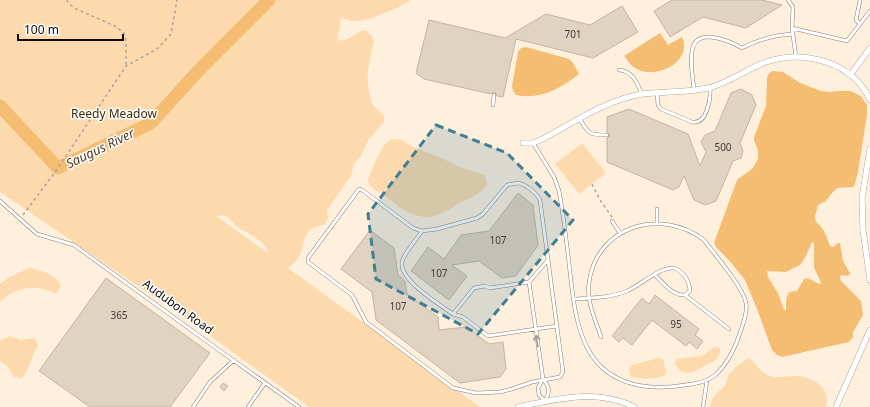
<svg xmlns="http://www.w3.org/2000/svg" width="870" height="407" viewBox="0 0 870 407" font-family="'Noto Sans',sans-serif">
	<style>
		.green { fill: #fddaae; fill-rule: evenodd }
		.water { fill: #f4bd72; fill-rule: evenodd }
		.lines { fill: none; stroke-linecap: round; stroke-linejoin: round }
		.river { stroke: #f4bd72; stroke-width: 13 }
		.building { fill: #e1d3c1; stroke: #c3b5a3 }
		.service-casing { stroke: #887b6b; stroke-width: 4 }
		.minor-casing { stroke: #887b6b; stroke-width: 6 }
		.path { stroke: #b0a497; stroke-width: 1.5; stroke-dasharray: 3 3; stroke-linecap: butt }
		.service { stroke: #fff; stroke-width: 3 }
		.minor { stroke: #fff; stroke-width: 5.5 }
		.oneway { stroke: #9f9d9b }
		.marked { fill: #417f95; fill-opacity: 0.2; stroke: #417f95; stroke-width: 3; stroke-dasharray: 8 5; stroke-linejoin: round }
		.labels { text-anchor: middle; stroke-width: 3; stroke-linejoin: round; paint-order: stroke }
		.number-label { font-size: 10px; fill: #443d35 }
		.park-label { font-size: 12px; fill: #402908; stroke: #fff }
		.street-label { font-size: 12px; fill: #100b06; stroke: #fff }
		.water-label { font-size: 13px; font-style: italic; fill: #543d1d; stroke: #fff }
	</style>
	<rect width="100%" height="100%" fill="#fff0de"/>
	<path class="green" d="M0,0H411C397,8 371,21 354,21C351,21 346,19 342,18L340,21C342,28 336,32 338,40C349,43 355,31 366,30L372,36L374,42C368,64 364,83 373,105C377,112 386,112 384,122L368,140L361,156L354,164L351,176L327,210L328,218L325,224C321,226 316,226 313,228C301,236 305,246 299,256C297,261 292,265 288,268L480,407H309L188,320L0,192ZM222,215C230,216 232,223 237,227C247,233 266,241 268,253L216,216Z
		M394,139L402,140L411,146L437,156L460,167L485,175L487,185C482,193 472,197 464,201C454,206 442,215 431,217C414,219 396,205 384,195C378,191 371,189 368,182C368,176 381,148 385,144C388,141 390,140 394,139Z
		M582,143L606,173L579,194L555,164Z
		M29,268C40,270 56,274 61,286L58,292L55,293C36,285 15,286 0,302V284L8,278Z
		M10,336L20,340L35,338L38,345C32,355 30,369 22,378L14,377L8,367L0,361V340Z
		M716,346L720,348V353L716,360L691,373L681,372L675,364L676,359L701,356Z
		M659,358L663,359L666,371L665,375C657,379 639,380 631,376L629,368L632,365Z
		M749,358C755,362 760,372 767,375C777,379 784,376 794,376C807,376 825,383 827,398C828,401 826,404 826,407H710L713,397L725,385L729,374L738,365Z"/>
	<path class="water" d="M660,33L668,45L682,37C693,61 658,80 637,69C631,66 628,61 624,56Z
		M526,47L569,59L573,63L579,74C560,89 540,100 516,95L513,91L512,86L518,52L521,48Z
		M773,71L783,72L800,83L821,91L829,92L840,91H850L861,96L867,105V115L858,172L854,187L837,188L831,194L826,201L818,205L815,217L816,222C825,229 826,236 830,246L833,247L838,243H840L843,261L850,273L848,276L841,275L840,277L841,281L861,301L863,315L853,332V337L849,342L782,357L777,355L772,350L757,309L745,280L728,259L716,247L714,243L737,180L753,168L758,159V151L754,140V137L766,106L767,78L769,73ZM812,242L814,243V268L821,282L820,284C814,283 811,277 804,279L797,291L789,292C786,298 786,303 786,310H784L778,293L768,277L767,271L786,272L800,265L806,256Z"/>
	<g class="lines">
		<path class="river" d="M0,106L58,168L151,123L199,70L269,0"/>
	</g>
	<path class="building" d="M672,0H762L782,5L746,28L703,17L670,37L654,11Z
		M622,6L638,32L593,58L516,39L503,97L497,96L495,92L491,94L424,79L416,73L429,20L505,38L546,14L590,25Z
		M741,89L752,95L756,105L740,143L743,151L741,158L733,161L716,201L705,205L694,200L684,176L679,187L673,190L607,162V138L610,135L607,132V117L629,109L688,134L700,166L706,152L701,142L705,135L715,131L731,93Z
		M518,193L533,205L538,245L516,276L502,278L479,261L452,265L467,276L449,300L411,271L428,247L444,259L461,235L489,231Z
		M370,230L394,248L398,275L405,281L407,294L438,317L439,330L466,327L489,344L503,342L506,369L500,377L460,383L376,320L372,292L341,269Z
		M106,278L210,353L170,407H90L39,371Z
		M655,295L699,329L695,335L703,341L697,349L689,342L686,346L652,320L632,345L623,338L619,342L612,336L642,298L649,304Z
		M223,383L228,386L224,391L220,387Z"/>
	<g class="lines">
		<g class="service-casing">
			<path id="service" d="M788,0L793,7L792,28L796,57
				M860,0L856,20L860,24
				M792,28L847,41L870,11
				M619,70C633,71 637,83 642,94
				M694,91C693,77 689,60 693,47C699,28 730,41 742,48C759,39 774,35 793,34
				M657,93L658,105L661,109L692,122C707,125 711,98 710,87
				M493,105L494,95
				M580,119C588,134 590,135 607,135
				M533,143L554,177L559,191C564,218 567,245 570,272C573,299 576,328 589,351C609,386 649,391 685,385C695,384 706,382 714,376C727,365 735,348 740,333C743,324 748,312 746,303C743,287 715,255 704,240C661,207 596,226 589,283C586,301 596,321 601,337
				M518,183C525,184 537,193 540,200L563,372L560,377L532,382L512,389L500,392L476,393L453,388L366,322L352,295L308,262V258L359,189L362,190L413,228L422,231L437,229L477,218L483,214L507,185Z
				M0,201L37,234L74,245L216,348L299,407
				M612,221L620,233
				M657,224V209
				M422,231C417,239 404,253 402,262C399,280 440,305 453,314L474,288L485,286L490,288L529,282L548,260
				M655,275C663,283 673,296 685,295
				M529,282L543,379C550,387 550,392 545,401L539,395L538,388L543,379
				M573,299C591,298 610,298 627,291C641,285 659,267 674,268C684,272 689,280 690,291L685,295L729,329
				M453,314L463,317L488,336L557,326
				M193,407L210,382L234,360
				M248,407L265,383
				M703,407L707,380"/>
		</g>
		<g class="minor-casing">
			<path id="minor" d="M851,74L870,48
				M523,143H533L543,139C574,122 606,100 642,94C664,91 686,93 708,88C729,83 746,69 766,62C804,49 853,62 870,100
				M870,149L862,198L863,230L870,280
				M518,407C556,399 598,388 634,407
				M836,407L870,330"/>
		</g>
		<path class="path" d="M67,0L68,3L76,9L115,26L124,33L126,41V66
			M592,184L600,200L612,217
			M23,215L58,168L126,66L157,49L171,34L177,0"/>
		<use href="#service" class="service"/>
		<use href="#minor" class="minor"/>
	</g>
	<defs><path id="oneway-shaft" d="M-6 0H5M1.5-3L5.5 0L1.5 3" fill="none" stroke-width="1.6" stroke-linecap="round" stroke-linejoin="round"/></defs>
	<use class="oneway" href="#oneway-shaft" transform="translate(537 341) rotate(-98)"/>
	<path class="marked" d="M436,125L507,153L573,220L478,334L376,279L368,214Z"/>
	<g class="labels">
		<g class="number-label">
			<text x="573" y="38">701</text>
			<text x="723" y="151">500</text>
			<text x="498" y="244">107</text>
			<text x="439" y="277">107</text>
			<text x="398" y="310">107</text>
			<text x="119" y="319">365</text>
			<text x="676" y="328">95</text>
		</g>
		<g class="park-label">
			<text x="114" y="118">Reedy Meadow</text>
		</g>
		<g class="street-label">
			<text transform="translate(178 307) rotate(36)" y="4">Audubon Road</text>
		</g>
		<g class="water-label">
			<text transform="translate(100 148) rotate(-26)" y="5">Saugus River</text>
		</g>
	</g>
	<path d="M18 34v6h105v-6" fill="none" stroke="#100b06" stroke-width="2"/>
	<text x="24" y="34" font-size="12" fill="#100b06" stroke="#ffffff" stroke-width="3" paint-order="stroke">100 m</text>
</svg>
